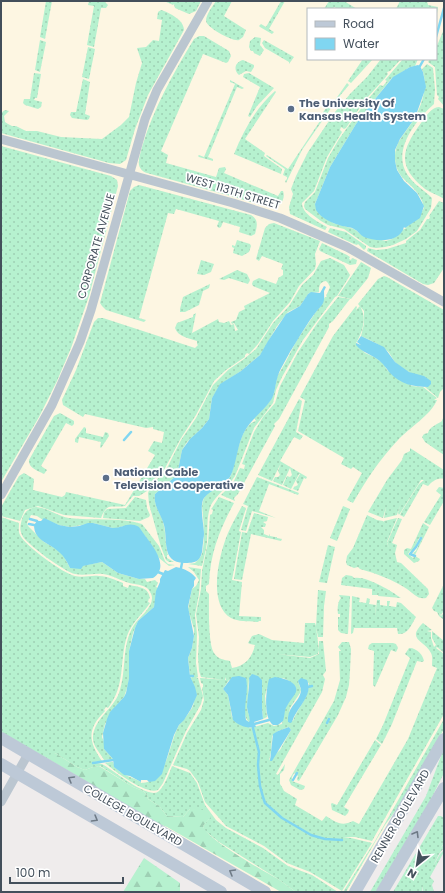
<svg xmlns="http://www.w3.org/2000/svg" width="445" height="893" viewBox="0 0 445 893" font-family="Poppins,sans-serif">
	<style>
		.commercial { fill: #fdf6e2; fill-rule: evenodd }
		.grass { fill: url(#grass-dots); fill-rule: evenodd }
		.forest { fill: url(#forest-firs) }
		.water { fill: #80d6f1 }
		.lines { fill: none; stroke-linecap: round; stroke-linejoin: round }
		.stream { stroke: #80d6f1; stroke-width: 2.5 }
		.minor { stroke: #bbc6d0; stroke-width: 9 }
		.secondary { stroke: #bdc9d7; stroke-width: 12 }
		.oneway { stroke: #6e7a86 }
		.service-dot { fill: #5c6f8a; stroke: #fff; stroke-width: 1.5 }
		.labels { text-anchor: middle; stroke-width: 3.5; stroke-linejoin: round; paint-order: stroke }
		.service-label { font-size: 11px; font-weight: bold; fill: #4e5e75; stroke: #fff; text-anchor: start }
		.street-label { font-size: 11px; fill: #434f5b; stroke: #fff }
	</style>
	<defs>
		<pattern id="grass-dots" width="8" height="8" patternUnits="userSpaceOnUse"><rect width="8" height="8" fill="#b6f1cf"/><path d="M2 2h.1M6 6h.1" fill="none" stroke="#9ed0b4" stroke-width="1.8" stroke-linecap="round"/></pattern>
		<pattern id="forest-firs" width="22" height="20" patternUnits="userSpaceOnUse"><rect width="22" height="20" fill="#b6f1cf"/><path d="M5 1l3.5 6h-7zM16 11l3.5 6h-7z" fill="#9ed0b4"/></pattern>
	</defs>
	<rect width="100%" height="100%" fill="#efecec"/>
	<path class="commercial" d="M1,1H444V739L355,892H265L1,738ZM308,9H436V59H308Z"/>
	<path class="grass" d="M46,1H52L45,39L40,37Z
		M89,1L105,2L108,5L106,8H101L94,47L87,45L94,6L88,5Z
		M164,1H201L196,11L189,14L175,8L174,4L173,5Z
		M216,1H232L224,16L246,30L243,37L239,40C233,42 207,28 206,21C206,14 213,6 216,1Z
		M281,1H285L269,29L274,32L272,34L260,27L259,26L261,24L266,27Z
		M329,1H344L357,9H338L334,7L333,9H324Z
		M400,1H427L428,5L438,7L436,20V9H396Z
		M161,10C170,13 184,20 184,30L148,95L135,129L126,160L120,164L109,163L1,133V113L5,110L9,111L4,116L5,122L8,124L12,126H16L26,131H37L61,137L102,139L121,125L129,117L136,83L142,63L137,48L146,47L153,40L159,41L162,20L157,19L158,12Z
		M444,29V106L438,99L439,97L437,95L435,67L428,62L430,59H436V48Z
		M199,36H204L229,51L231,56L228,62L226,63L203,54L161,151L168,155L166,163L216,177L219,168L225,167L226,169L224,173L278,196L281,191H283C286,199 280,208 271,208L227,195L147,173C143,172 140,169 139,165C138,159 141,152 142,147C154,107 173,74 194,39Z
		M255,37L261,38L260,45L264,50L260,56L254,53L253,51H251L249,47L250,41Z
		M40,40L46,42L40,72L35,70Z
		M264,40L294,57L289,64V62L265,48L262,43Z
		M88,47L95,49L89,79L82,77Z
		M363,59H373L351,83L348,81Z
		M381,59H401L390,71L387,72L388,74L385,78L365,100L346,128L344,129L341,127L340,130L342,132L327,157L314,191L302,203C302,214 318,222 327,227L325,230L290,214L289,207L293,194L291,189L296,176L308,152L335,112L350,94L367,77Z
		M403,59H418L415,66L410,67L391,79L375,99L356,124L330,167L315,204L333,223L354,229L363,236L386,241L392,239L404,229H406L405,228L418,218L424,208C423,205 423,202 421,199C414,183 396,180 395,159C394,144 403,136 411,124C421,109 429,87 422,69L427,64L433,68L435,89L434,104C416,120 392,150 407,174C413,184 424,190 432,198L431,208L417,231L406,239L393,245L385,247L376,248L370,247L344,229L328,225L321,221L305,209L304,206L305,202L315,192L328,158L339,139L368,99L380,85L383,86L387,81L385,80Z
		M243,60L254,65V67L251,72L246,71L239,75C233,70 235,62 243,60Z
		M34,73L41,74L37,98H35L34,100L42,102L41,107L38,109L25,105L23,103L24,99H30Z
		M249,73L274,88L257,106L250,117L248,116L260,87L243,77L244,74Z
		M83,79L90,82L85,114L90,116L89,119L87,120L72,118L70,115L71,112H76Z
		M230,80L244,88L242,89L237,87L208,157L213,159V161L199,157L198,156L199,155L204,157L235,84L230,82Z
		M347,83L349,85L338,98L302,150L286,183L285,181L287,179V177L283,175L285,169L266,156L267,155L288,169L322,118L320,117L328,105L331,106Z
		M275,91L276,92L245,139L265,153L264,156L282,169L281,174L234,154C244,130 255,109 275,91Z
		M439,107L444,109V199C438,195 431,193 425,189C396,166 402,149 421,123C426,117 431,107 439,107Z
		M1,146L111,176L117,180L118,186L89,296L71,348L57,381L39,417L1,482Z
		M139,185L251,215C259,220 257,226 255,234L251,236L239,232L240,227L223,222L221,227L219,228L217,226L219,221L176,209L174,214L168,213L139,318L146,320L144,322L106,310L102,306L100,303L130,191L134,187Z
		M439,201L444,203V268L434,283L428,285L423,284L367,251L368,248L376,250L387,249L406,243V241L420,230L427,219H429L430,217L429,216Z
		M274,223L320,241L315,254L316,264L315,269L299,286L290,302L273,321L258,344L249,354L247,353L245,355V357L226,370L214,381L196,415L181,438L163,472L153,480L147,491L139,496H133L125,506C111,508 107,502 101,518L64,515L38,506L25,510L20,521L1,516V507L19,476L24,473L34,479L33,490L62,497L65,495L66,492L125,505L155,455L148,451L154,441L162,443L164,432L153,429V427L146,428L85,414L83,417L63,405L62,400L76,370L94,322L98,318H103L195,348L198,345L197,344V341C189,338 178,337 175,328L177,323L193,317V315L196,313L192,333L218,319L219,322L224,323L229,321L231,325L234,324L235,331L238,330L234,323L232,324L231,322L236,320L239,312L245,309L244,306L270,293L253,286L252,284L253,281L259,278L276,284L279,277H280L283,275V270L281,269L283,264L262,256L259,261L256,259L265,228L269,224Z
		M330,228L346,232L366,246V248L364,250L358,244L357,245L354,244L328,232Z
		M237,240L250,244L251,246L249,252L242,256L233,253L234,248L232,247V245L235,246Z
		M322,243L347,255L350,257L349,259L351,260L352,258L357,260L356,264L350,265L320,251L319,249Z
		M330,258L344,265L350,275L349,277L337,296L335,297L303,340L282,377L276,390L273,403L254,428L235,476C228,487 217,494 211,505C206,517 208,530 207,542C206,550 204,558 202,566L188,564L195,563C197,561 199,559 201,556C205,549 204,525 203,517C203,511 201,507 203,501C207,487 226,488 231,475C236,461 240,424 256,421L254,418L270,401L274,393L277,377L285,363L297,340L318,309L325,297H327L326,296L330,287L328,283L326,281C319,282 319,287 319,292L309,293L300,306L288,312L277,326L261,354L241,371L221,384L212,398L209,419L202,428L187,442L182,450L177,475L155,494C153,507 162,514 164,526C166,536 165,545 168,555H167V558L174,562H169L166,560L161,547L149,504L148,493L150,488L155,481L162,475L168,466L181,440L196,418L213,385L228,370L244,359L256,349L273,323L289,306L302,285L313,275L321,261Z
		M201,260L214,264L211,272L204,275L197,274Z
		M361,262L371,268L368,278L351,299L338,296Z
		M237,270L247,274L250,280L248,284L229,278L224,280L219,279Z
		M384,276L387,277L444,310V388L440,392L438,398L425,387H428L425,377C415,376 403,370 396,363C392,359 391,353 386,350C379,344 370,340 361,336L364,324V311L358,304L378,279Z
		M210,284L209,288L203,291L199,305L185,312H180V309L183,297Z
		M338,297L350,299L333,321L329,324V327L279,419L274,424L275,426L238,494L234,498L235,501L221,495L233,483L240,468L244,469L245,465L242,464L254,432L263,417L275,403L280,386L298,352L318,322Z
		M356,306L357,307L356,310L360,306L361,308C367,319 362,333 356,343L365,353L374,357L383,363L387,370L412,386L423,387L437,398L434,400H437C431,415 409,428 398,440C380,459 366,480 353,503L347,500L362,473L353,467L351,469L341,464L344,458L298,431L305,400L300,397L333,336Z
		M299,399L302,401L296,432L303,436L300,440L294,437L280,461L307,477L306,479L304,478L298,491L293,489L294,487L298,485L296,481L300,474H299L291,489L283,485L287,476L290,477L292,475L290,468L282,485L273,481L275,477H278L280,475L278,471L281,463L272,481L258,475Z
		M60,413L74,421V424L72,426L66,423L41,466L47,470L44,474C38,471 28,468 29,460L54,416Z
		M444,417V455L425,442L422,437L424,434L428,433C429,427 438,424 442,421V420Z
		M84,427L86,428V433L103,437L105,432L108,433L109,436L101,448L100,447L101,442L79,437L78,443L75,442V439Z
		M410,448L444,470V479C437,477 432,482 428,486L423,484L404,517L400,515L402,511L419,484L424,480H421L399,515L398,513L400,505L397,515L384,518L386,507L383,518L368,512L387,480L402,460L404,454L410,451Z
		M257,477L299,493L298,495L269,484L259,511L276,518L252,511L246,531L241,530L248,506L243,504Z
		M439,487L444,488V501L430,525L424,522L441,495L436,491Z
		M135,497L146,500L147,508L150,515L149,517L140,521L103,518L104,512L107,509L126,508Z
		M219,497L234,503C220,529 210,553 209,584L206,586V591L209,594C209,607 208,644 214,653C218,659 224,660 230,661L232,668C245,666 252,658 255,645L250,644L248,643L252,636L259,634L272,640L304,643L305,623H315L316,626L318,590L326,591L324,606L323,637H318L316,627L319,650L318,654L310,657L277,654L310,658L319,654V641H323L326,671L323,675L325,679L322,692L276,774L278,775L285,764L284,770L280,774V784L282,787L284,791L297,799L295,805L322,821L326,816C336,822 341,827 353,821L359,824L408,739L437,668L432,666C432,661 433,657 431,653C424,640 406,640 423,623L432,630L427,631L431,632V638L434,647L436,645L432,638V631L444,641V653L437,647L436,648L444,654V714L372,841L355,837H343V844V837L351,838L372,843L342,891L310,872L287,863L264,846L226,826L205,802L198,782L190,771L187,769L173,765L187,733L201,710L204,700L202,688L203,687V684L201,683L200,678L226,680L225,677V680L201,677L199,671L198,657L199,637L196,614L201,589L202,571L208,542L210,515L212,514L213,510L211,509L212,508ZM249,678L262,684V708L263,719L267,717L265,696L267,688L283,678C307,689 291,693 285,708C284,713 283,720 282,724L274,726L268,723L250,728L232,717L228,695L223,689L229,680L246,689C244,698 242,716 249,722L250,719L247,709ZM298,681L309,683C308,700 298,707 293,721L288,719L290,708L300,693L301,690ZM289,727L291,730L280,750L269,760L271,752L272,736L278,731Z
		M242,506L246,508L239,531L241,532L232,580L242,582L239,616L261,617V621H259L258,622C249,621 239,622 231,618C207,604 219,554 228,533C232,524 237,515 242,506Z
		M343,506L350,509L337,541L330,538Z
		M36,507C48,508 57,516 69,518C92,521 120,517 142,524L159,546L165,561L168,564L175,565L169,566L159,558L146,537L136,526H123L118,528H113L93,523L70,527L59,525L44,519L43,520L37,516L31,515L27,523L28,526L44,542L58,550L63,555L70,568L102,562L118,573L139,579H145L147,582L155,580L158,583L156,587L158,588L154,607L138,621L133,633L129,651V678L128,685L124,697L116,706L105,724L102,737L105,744L104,749L113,759L104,760C100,752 92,746 93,736C95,718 113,709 119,693C127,671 121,645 134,625C140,616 158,604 150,592C149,589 146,587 143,586C138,584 131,584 126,582C118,579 111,575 103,574C94,573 84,576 75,574C66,573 25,543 22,535C20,531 20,527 21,523C23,514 26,509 36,507Z
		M254,513L268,517L267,521L263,522L266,524L265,527H261L264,530V534L269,536L270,534V536L275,537H277V538L282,539L281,541L251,534L242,580L234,579L242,532L247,533Z
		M367,515L377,520L383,521V522L384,521L397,518L387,542L389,548L387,543L398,518L402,519L392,543L397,545L395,553L397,562L401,563L428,589L429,594L426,598C418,600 413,593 407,589C394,580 375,573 360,569L358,567L354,568L347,565L346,562L347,556L353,548Z
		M1,517L19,523C19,527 18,531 20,535C24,545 64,574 75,576C83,578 91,575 99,576C108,576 115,580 123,583V586L128,588L129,585C139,587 149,587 150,599L149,598L148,602L150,603C142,615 132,622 127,636C119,662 126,685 108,708L106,707L104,710L105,711C87,729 88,741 102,761L93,762V763C96,763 99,763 102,764C111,768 149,801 159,791C165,785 169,774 172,766L190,773L197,783L205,805L216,820L226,828L263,848L288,866L312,875L338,892H296L278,879L219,842L204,830L203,826L209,819L190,809L183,817L167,816L159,806L148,799L147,795L143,791L133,787L100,766L93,767L85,770L77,767L55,753L50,760L1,732Z
		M423,523L429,527L415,555L413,553L416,551L421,539L419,538L414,550L410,551L408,554L413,558L415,556L420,559L419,561L414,563L404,554V550L407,548L411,549Z
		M328,545L335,547L327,583L319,582Z
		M188,567L201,569L199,594L195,615L197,634L196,663L198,677H196L198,678L203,696L201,704L186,731L163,783L158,790C145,795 115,771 105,763L111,762H113C117,775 131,776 141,782V783C167,783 168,747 178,727C182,720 193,711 194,702C195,695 193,684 191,678L193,676L190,675L188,658L192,648L194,636V629L188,609L192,589L196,586L199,580L194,572Z
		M346,575L352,576L354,578C365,575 392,591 401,598L378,596L379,590L378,595H372V589L341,585L342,578Z
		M444,584L443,612L441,615L439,613L441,616L443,614V601L444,620L439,616L437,612L434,611L432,608Z
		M339,595L350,596L348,634L341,633L338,630V617H340V614H338C337,608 338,601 341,598L340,597Z
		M352,596L360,598L359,602L366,603L367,598L370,599L369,604L376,605L375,617L377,600H380V605L387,606V601H390L389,606L396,607L397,602L401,603L416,617C411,625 408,635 398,634L397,628H354L353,633L351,634Z
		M342,642H349L351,649L350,671L349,685L346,697L338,715L299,781L297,780L298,776L294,773L292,777V781L305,786L304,789L300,790L291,785L289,780L334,701L340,680L339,653V651H341L338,647Z
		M372,643H393L396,644L398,648L396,652L391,650L375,687L373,685L374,651L368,649L369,645Z
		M409,648C415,647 423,654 424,661L422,662L417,661L392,724L382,744L376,739L383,725L410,658L405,654Z
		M444,719V729L408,794L385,825L346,892H343L375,841Z
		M375,740L381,745L344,807L349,810L348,813L345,816L332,810L331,804L332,803L337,805Z
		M444,748V773L428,805L377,892H370L426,796Z
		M438,816H441L444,818V843L440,849L444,844V848L439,854L433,866L440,854L444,850V852L430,877L434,881L432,885L434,892H423V886L422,892H393Z"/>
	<path class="forest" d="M55,753L77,767L85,770L93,767L99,766L133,787L143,791L147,795L148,799L159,806L167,816L183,817L190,809C199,808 206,809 211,817L203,826C205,838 265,872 278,879C284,883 290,888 296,892H281L167,827L159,824L50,760L49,755Z
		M144,858L180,883V892H123Z"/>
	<path class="water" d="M418,65L420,66L423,72L426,87L415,118L400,139L395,150V161L397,170L404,181L417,193L424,206L420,218L405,228L404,227C400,243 376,242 364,237C360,235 358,231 354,229C351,227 346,227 342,226C332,223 322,219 316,210L315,204L330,167L356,124L371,104L393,77L410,67Z
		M324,286L326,287L324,291C324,295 325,301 322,305C310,318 300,336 290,352C286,360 279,370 277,379C275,386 275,394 271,400C262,413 248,421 242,437C237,448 235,472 228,480C222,488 211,489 204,498C199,505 204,525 204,534C204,537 203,540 203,543C202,549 203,555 198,560C195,563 188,563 184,563C161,562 168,540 164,525C161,514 153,506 155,494L177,475L182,450L190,439L202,428L209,419L212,398L220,384L241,371L260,355L268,341L286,314L300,306L308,294L311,292L320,293Z
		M361,336L384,347L395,362L409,372L424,376L431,381V384L428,387C414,387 400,384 390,373C386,368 383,363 377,359C370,354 362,352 356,345V343L361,345L357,342Z
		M44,518L59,525L70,527L79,526L88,523H93L113,528C124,528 128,521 139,527C147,540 173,565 153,578L139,579L118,573L102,562L83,566L81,569L70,568C67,562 64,556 59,552C50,543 34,541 34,525L37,521H41Z
		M176,567C185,569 190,571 196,578L194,581V586L192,589L188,607L194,636L192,648L188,658L190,676L195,687L197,695L191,709L184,720L179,725L174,735L162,774L155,781L149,782L147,780H141V782L130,776L124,775L114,767L113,759L104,749L103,733L107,719L110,712L124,697L126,693L129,678V651L135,628L138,621L154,607L156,591L160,582V579L165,570L168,571Z
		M252,674L258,676L262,680V708L263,719L254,722L256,727C248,729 239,726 233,720L228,695L223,689L232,677L239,676L246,678C249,692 243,705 246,720L249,722C251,718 247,712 247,707C247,697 250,687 249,678Z
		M275,677C283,678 299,682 296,692C294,697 289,701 287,706C284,710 285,716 283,721L278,725H273C263,717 266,691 269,679Z
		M301,678L307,680C313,693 301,704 295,715C293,718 293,721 291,723L288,722C287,706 299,703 301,691C301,688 299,684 298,681Z
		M289,727L291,730L272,761H270L273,734L278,731Z"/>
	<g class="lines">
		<path class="stream" d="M436,37L444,8
			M420,66L424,59
			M124,440L131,432
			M30,519L37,521
			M29,524L34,525
			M415,556L410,554L416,547L421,538
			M181,568L182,563
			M158,572L163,574
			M190,676H193
			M308,687L312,686
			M327,723L329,719
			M254,724L269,720
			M253,728L259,752L258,765L260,786L263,797L265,803L282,818L311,835L325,839L342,840
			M93,763L113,760
			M293,780L297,773"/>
		<path class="minor" d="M1,139L233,203L280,218L347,247L444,302
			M1,495L52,405L80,342L91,310L145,119L157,90L208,1
			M1,802L28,754"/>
		<path class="secondary" d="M1,738L265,892
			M1,764L221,892
			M355,892L444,739
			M382,892L444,788"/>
	</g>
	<defs><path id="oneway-chevron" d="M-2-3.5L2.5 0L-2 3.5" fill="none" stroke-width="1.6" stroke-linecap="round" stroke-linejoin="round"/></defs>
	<g class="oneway">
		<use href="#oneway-chevron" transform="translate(71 779) rotate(-150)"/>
		<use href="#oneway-chevron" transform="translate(95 819) rotate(30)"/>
		<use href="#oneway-chevron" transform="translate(416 834) rotate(-59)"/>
		<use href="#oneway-chevron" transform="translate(232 872) rotate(-150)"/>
	</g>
	<g class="service-dot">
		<circle cx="291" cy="109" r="4"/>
		<circle cx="106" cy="478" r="4"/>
	</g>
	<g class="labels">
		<g class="service-label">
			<text x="299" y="107">The University Of<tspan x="299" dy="13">Kansas Health System</tspan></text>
			<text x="114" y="476">National Cable<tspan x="114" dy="13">Television Cooperative</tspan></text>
		</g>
		<g class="street-label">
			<text transform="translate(233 191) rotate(17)" y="4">WEST 113TH STREET</text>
			<text transform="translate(96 246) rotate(-74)" y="4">CORPORATE AVENUE</text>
			<text transform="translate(133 815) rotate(30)" y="4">COLLEGE BOULEVARD</text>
			<text transform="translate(400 816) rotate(-60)" y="4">RENNER BOULEVARD</text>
		</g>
	</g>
	<rect width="445" height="893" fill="none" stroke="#434f5b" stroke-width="4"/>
	<rect x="307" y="8" width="130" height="52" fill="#ffffff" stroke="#b4b9bd"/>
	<rect x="315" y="21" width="20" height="6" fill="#bdc9d7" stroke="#b4b9bd"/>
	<text x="343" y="28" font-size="12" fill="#434f5b">Road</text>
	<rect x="315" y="38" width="20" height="12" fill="#80d6f1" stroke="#b4b9bd"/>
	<text x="343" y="48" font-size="12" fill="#434f5b">Water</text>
	<g transform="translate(417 865) rotate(210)" stroke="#ffffff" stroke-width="3" paint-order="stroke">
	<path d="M0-3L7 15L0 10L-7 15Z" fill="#434f5b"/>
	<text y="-6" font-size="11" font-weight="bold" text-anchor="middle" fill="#434f5b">N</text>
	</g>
	<path d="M10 877v6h113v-6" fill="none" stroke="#434f5b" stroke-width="2"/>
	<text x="16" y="877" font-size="12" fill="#434f5b" stroke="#ffffff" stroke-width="3" paint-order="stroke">100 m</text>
</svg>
